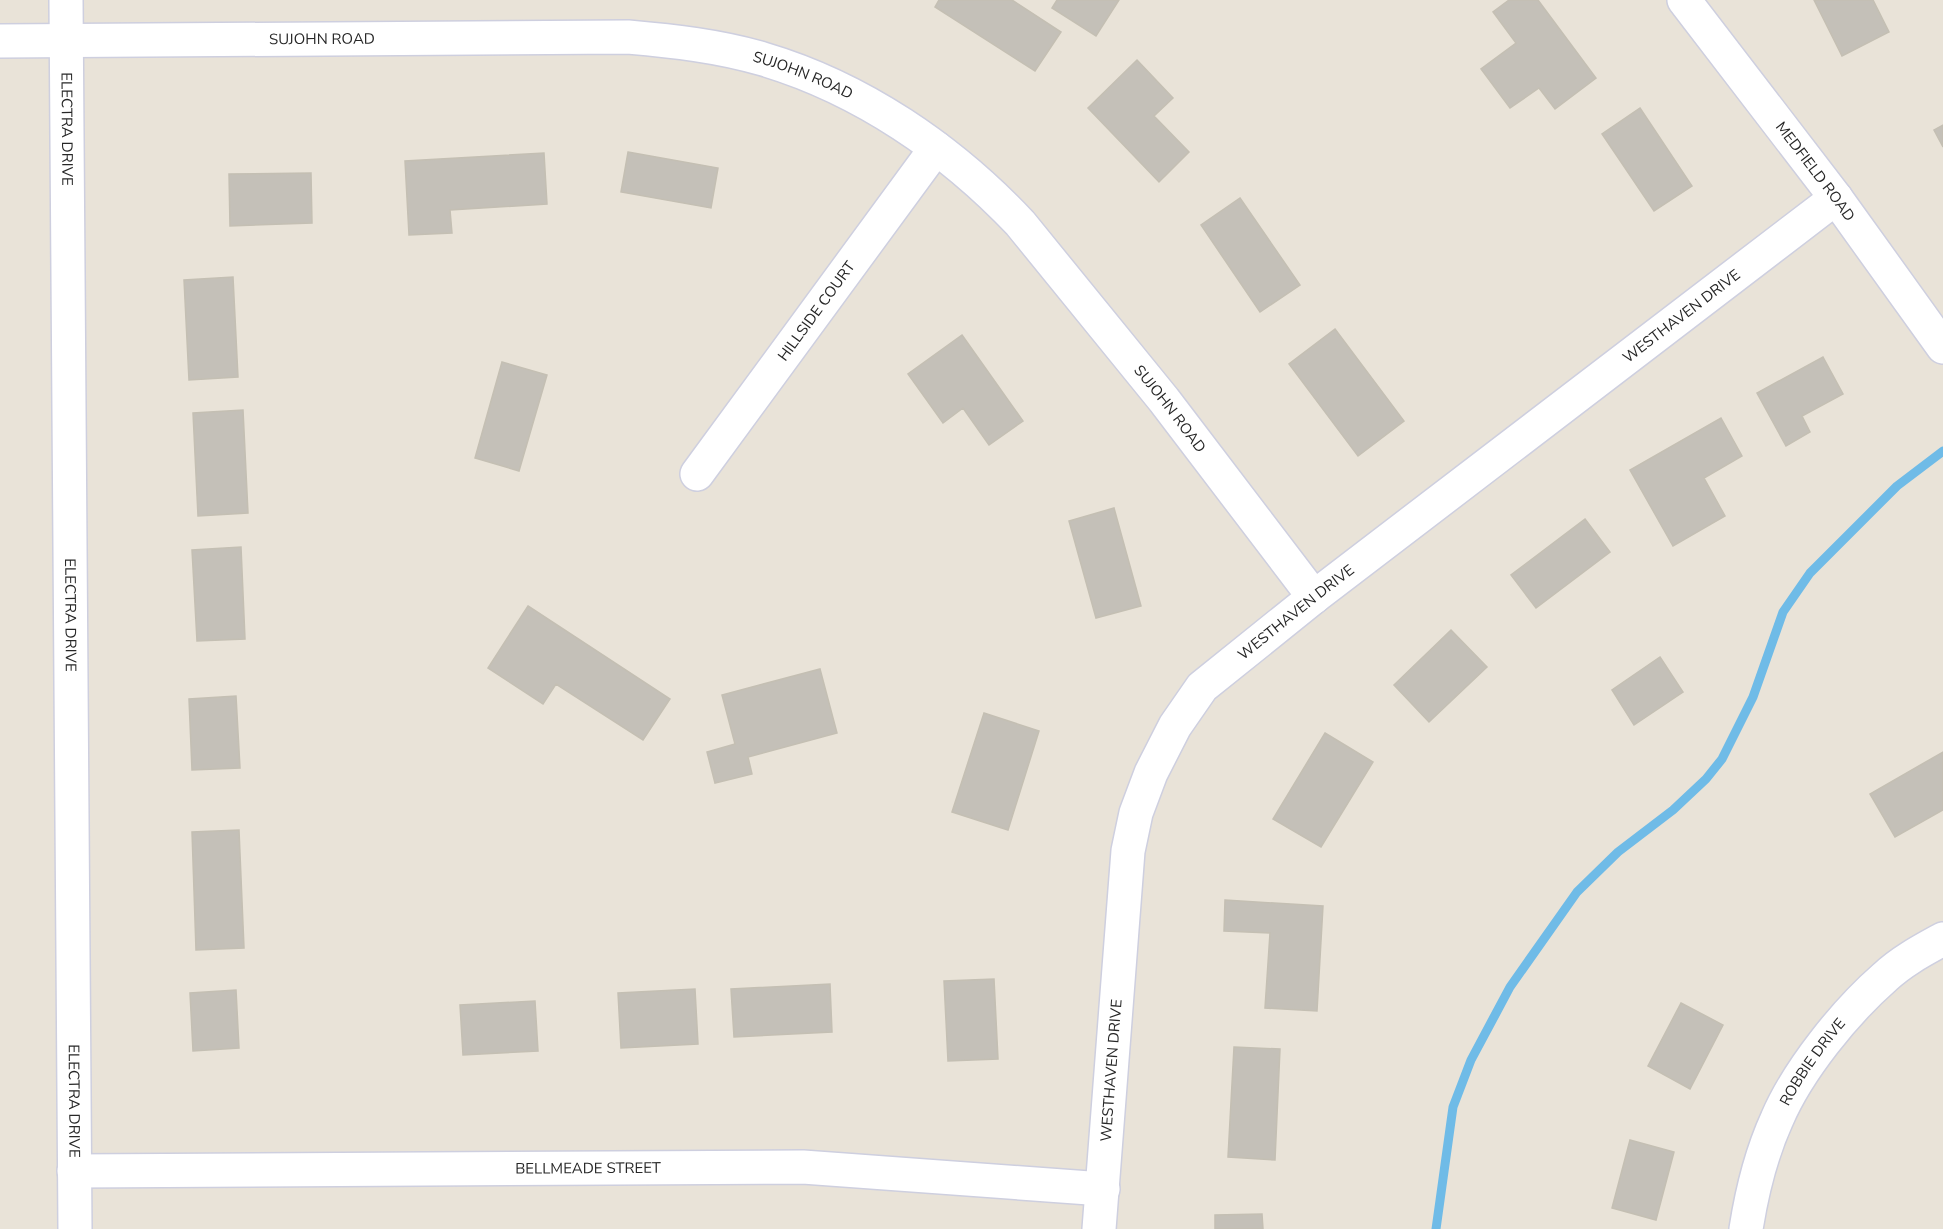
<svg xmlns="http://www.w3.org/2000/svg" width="1943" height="1229" viewBox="0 0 1943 1229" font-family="'Nunito Sans',sans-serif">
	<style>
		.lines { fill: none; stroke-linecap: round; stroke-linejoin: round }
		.stream { stroke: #6fbbe7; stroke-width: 9 }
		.building { fill: #c4c0b8; stroke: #c4bfb3; stroke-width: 1.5 }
		.minor-casing { stroke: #cecfdf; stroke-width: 36 }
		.minor { stroke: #fff; stroke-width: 33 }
		.labels { text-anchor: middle; stroke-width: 5; stroke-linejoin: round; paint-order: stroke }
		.street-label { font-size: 15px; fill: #272727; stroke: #fff }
	</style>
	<rect width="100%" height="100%" fill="#e9e3d8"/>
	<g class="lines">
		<path class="stream" d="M1436,1229L1453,1107L1471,1060L1510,987L1577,892L1618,852L1673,810L1706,779L1722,759L1753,697L1783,612L1810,573L1897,486L1943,451"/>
	</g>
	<path class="building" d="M939,0H1012L1061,32L1035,71L935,7Z
		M1057,0H1119L1096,36L1052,8Z
		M1509,0H1538L1596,78L1555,109L1539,88L1510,108L1481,69L1516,43L1493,12Z
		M1814,0H1873L1889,32L1842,56Z
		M1137,60L1173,98L1154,116L1189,152L1159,182L1088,108Z
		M1640,108L1692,186L1654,211L1602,134Z
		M1943,125V147L1934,130Z
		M628,152L718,168L711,208L621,192Z
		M544,153L547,204L450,210L452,233L409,235L405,161Z
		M311,173L312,223L230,226L229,174Z
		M1240,198L1300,285L1260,312L1201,225Z
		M233,277L238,377L189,380L184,280Z
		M1335,329L1404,421L1358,456L1289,364Z
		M962,335L1023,421L989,445L963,408L943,423L908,374Z
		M1823,357L1843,394L1802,416L1810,432L1786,446L1757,393Z
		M502,362L547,375L519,471L475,458Z
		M243,410L248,513L198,516L193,413Z
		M1721,418L1742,456L1704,478L1725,516L1673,546L1630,470Z
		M1114,508L1141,606L1096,618L1069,521Z
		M1585,519L1610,552L1536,608L1511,575Z
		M241,547L245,639L197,641L192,550Z
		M528,606L670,699L643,740L556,684L543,704L488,668Z
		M1451,630L1487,667L1429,722L1394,685Z
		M1660,657L1683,692L1634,725L1612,690Z
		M820,669L837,733L748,757L752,774L715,783L707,752L735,744L722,695Z
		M236,696L240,768L192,770L189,699Z
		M984,713L1039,731L1008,830L952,812Z
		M1325,733L1373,762L1321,847L1273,819Z
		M1943,752V810L1895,837L1870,794Z
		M239,830L244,948L196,950L192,832Z
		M1225,900L1323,906L1317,1011L1265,1008L1270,933L1224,931Z
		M994,979L998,1059L948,1061L944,981Z
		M830,984L832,1032L734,1037L731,989Z
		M695,989L698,1044L621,1048L618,993Z
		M236,990L239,1048L193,1051L190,993Z
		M535,1001L538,1051L463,1055L460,1005Z
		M1681,1003L1723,1025L1690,1089L1648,1066Z
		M1234,1047L1280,1049L1275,1160L1228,1157Z
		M1630,1140L1674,1152L1656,1220L1612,1208Z
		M1262,1214L1263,1229H1215V1215Z"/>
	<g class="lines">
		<g class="minor-casing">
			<g id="minor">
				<path id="s1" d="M66,0L75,1229"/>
				<path id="s2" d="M1684,0L1836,198L1943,347"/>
				<path id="s3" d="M0,41L628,37C673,41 719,46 763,59C861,88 950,149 1020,223L1164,400L1314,597"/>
				<path id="s4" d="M697,474L936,148"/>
				<path id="s5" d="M74,1171L803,1167L1103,1189"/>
				<path id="s6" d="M1099,1229L1128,851L1136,813L1151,773L1175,726L1202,687L1314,597L1836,198"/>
				<path id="s7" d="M1746,1229C1752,1191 1761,1154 1777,1119C1798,1070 1845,1012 1885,977C1902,961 1923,950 1943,939"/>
			</g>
		</g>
		<use href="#minor" class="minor"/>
	</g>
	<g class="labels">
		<g class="street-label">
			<text dy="5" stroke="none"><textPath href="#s3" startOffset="322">SUJOHN ROAD</textPath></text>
			<text dy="5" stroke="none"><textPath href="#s3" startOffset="808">SUJOHN ROAD</textPath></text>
			<text dy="5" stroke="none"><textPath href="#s1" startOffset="129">ELECTRA DRIVE</textPath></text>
			<text dy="5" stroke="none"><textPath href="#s2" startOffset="216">MEDFIELD ROAD</textPath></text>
			<text dy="5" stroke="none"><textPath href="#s4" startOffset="202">HILLSIDE COURT</textPath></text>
			<text dy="5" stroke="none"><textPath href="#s6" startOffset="1167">WESTHAVEN DRIVE</textPath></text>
			<text dy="5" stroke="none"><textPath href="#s3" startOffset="1312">SUJOHN ROAD</textPath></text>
			<text dy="5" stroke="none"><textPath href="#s6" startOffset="681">WESTHAVEN DRIVE</textPath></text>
			<text dy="5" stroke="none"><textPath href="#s1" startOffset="615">ELECTRA DRIVE</textPath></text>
			<text dy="5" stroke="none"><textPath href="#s7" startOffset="182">ROBBIE DRIVE</textPath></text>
			<text dy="5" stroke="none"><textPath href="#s6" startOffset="159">WESTHAVEN DRIVE</textPath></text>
			<text dy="5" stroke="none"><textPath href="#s1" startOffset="1101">ELECTRA DRIVE</textPath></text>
			<text dy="5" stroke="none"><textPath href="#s5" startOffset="514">BELLMEADE STREET</textPath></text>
		</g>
	</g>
</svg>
